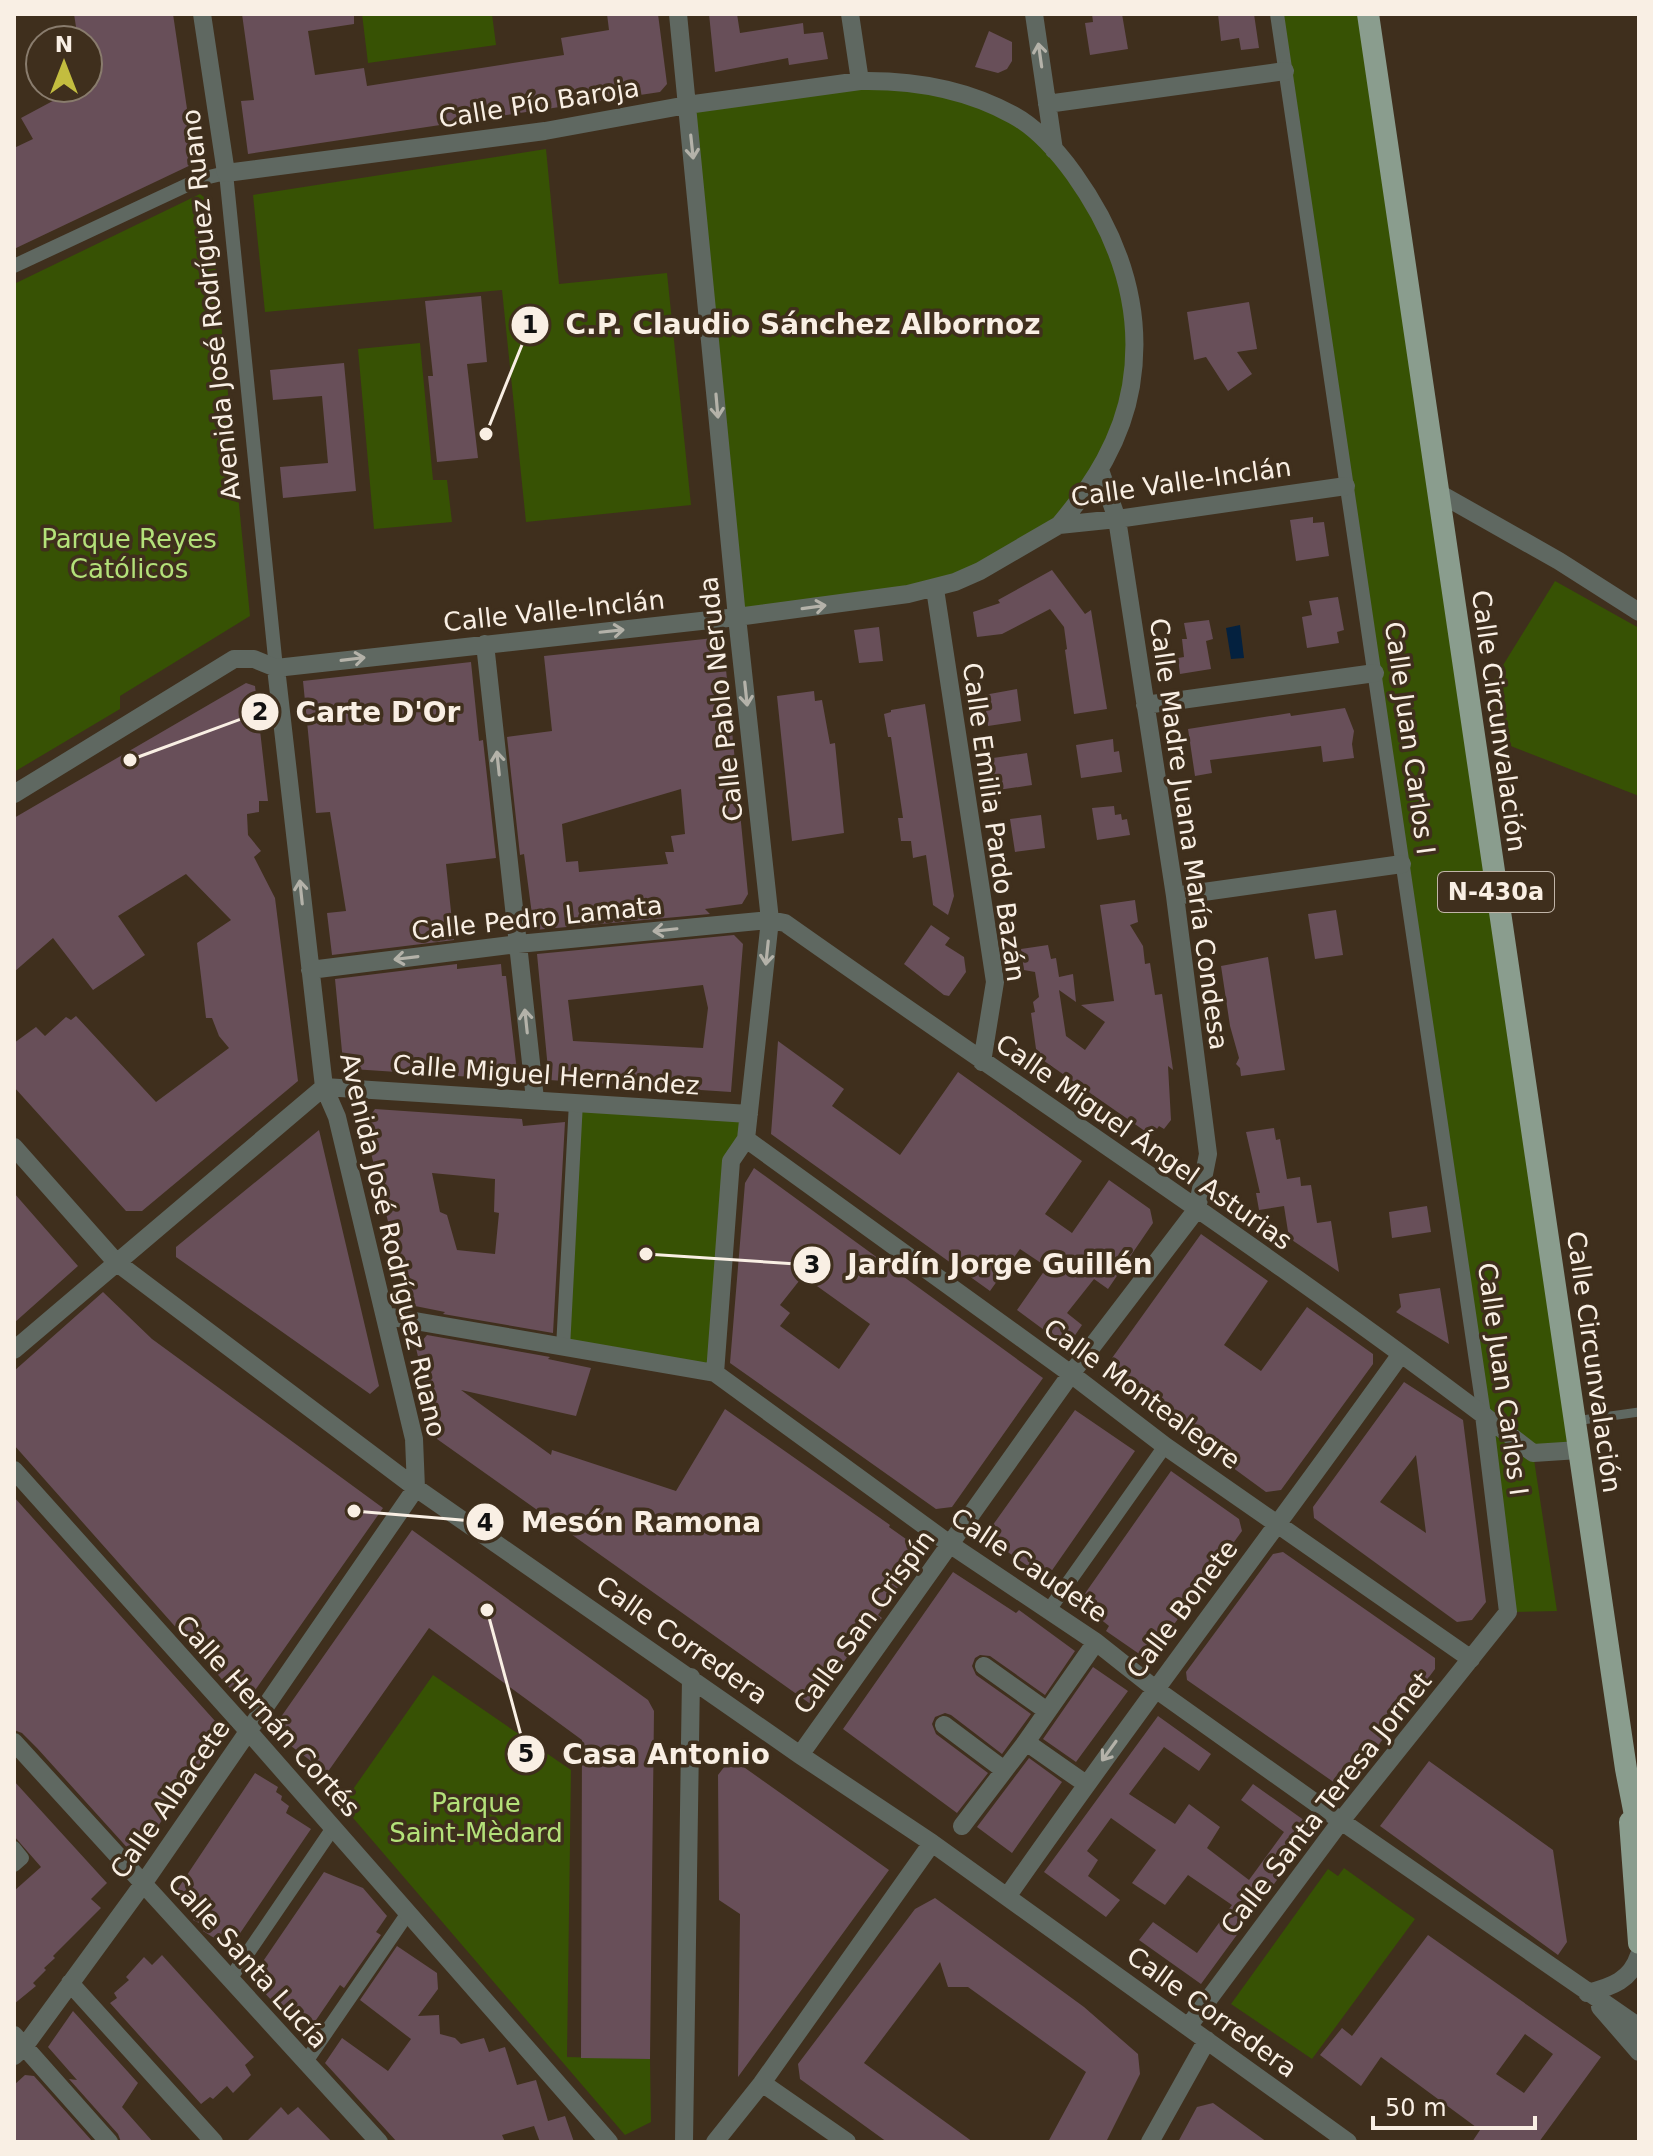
<svg xmlns="http://www.w3.org/2000/svg" width="1653" height="2156" viewBox="0 0 1653 2156" font-family="'DejaVu Sans',sans-serif">
	<style>
		.green { fill: #375204 }
		.water { fill: #04213f }
		.building { fill: #684f59; fill-rule: evenodd }
		.lines { fill: none; stroke-linecap: round; stroke-linejoin: round }
		.service { stroke: #5f6861; stroke-width: 9 }
		.pedestrian { stroke: #5f6861; stroke-width: 14 }
		.minor { stroke: #5f6861; stroke-width: 18 }
		.primary { stroke: #8a9d8e; stroke-width: 22 }
		.oneway { stroke: #b4b2a9 }
		.labels { text-anchor: middle; stroke-width: 7; stroke-linejoin: round; paint-order: stroke }
		.shield { fill: #3f2f1d; stroke: #c1b5a8; stroke-width: 2 }
		.shield-label { font-size: 24px; font-weight: bold; fill: #f9efe4 }
		.street-label { font-size: 26px; fill: #f9efe4; stroke: #3f2f1d }
		.park-label { font-size: 26px; fill: #b3e179; stroke: #3f2f1d }
		.leader { fill: none; stroke: #f9efe4; stroke-width: 3 }
		.callout-dot { fill: #f9efe4; stroke: #3f2f1d; stroke-width: 3 }
		.mark-label { font-size: 24px; text-anchor: middle; font-weight: bold; fill: #111 }
		.callout-label { font-size: 28px; text-anchor: middle; font-weight: bold; fill: #f9efe4; stroke: #3f2f1d; stroke-width: 7; stroke-linejoin: round; paint-order: stroke }
	</style>
	<rect width="100%" height="100%" fill="#3f2f1d"/>
	<path class="green" d="M362,14H492L496,45L368,63Z
		M1277,14H1368L1579,1450L1533,1453L1557,1611L1508,1612Z
		M860,81L971,96L1054,150L1123,265L1131,386L1078,503L955,582L737,617L687,105Z
		M546,149L559,284L667,273L691,505L526,522L502,290L265,312L253,195Z
		M200,194L209,201L250,616L120,696V709L14,772V284Z
		M420,343L433,480H447L452,522L374,529L358,349Z
		M1555,581L1639,628V796L1503,743L1492,683Z
		M576,1102L749,1114L731,1161L715,1373L563,1348Z
		M433,1675L571,1770L567,2057L650,2059L651,2122L625,2135L342,1805Z
		M1344,1868L1415,1919L1312,2059L1231,2004L1328,1869L1338,1876Z"/>
	<path class="water" d="M1240,625L1244,658L1231,659L1226,628Z"/>
	<path class="building" d="M74,14H173L195,163L14,249V148L33,139L21,118L77,88H88V40H78Z
		M242,14H354V24L308,31L315,75L364,68L367,86L564,55L561,38L609,30L607,14H658L667,84L660,92L248,154L241,101L254,100Z
		M709,14H737L740,33L803,23L804,34L823,32L828,59L789,65L788,58L715,72Z
		M1092,14H1122L1128,49L1090,55L1085,23L1093,22Z
		M1218,14H1254L1259,48L1241,50L1239,38L1221,41Z
		M989,31L1012,42V61L1007,69L998,73L975,67Z
		M481,296L487,362L467,364L478,458L437,462L428,376H433L425,301Z
		M1249,302L1257,349L1237,352L1252,374L1228,391L1206,357L1194,360L1187,312Z
		M344,363L356,491L283,498L280,467L328,463L322,396L273,400L270,370Z
		M1313,517V523L1324,522L1329,556L1296,561L1290,520Z
		M1052,570L1085,614L1091,610L1107,709L1074,714L1065,650L1067,649L1064,627L1050,609L1002,634L977,637L973,612L1000,603L998,600Z
		M1338,597L1344,630L1337,632L1339,643L1307,648L1302,617L1312,615L1309,601Z
		M1209,620L1213,639L1206,641L1211,669L1180,674L1178,658L1184,657L1182,639H1187L1184,623Z
		M879,627L883,661L859,663L854,630Z
		M714,638L724,649L748,894L742,904L705,909L710,914L534,930L524,854L520,855L507,737L552,731L544,656ZM681,789L685,834L671,836L674,852H665L668,864L579,872L578,861L566,862L562,824Z
		M471,662L479,741L483,740L496,858L446,864L454,940L332,955L327,913L346,911L330,812L316,813L303,681Z
		M246,683L255,686L268,801H259V812L247,814L248,835L261,851L254,857L275,898L298,1081L142,1211H126L14,1087V1043L36,1027L45,1036L66,1017L71,1020L76,1016L156,1102L229,1048L219,1036L212,1018H206L197,943L231,920L186,874L118,916L145,955L93,990L53,938L14,972V818Z
		M1017,689L1021,721L988,726L984,695Z
		M814,691L815,701L822,700L830,744L835,743L844,833L792,841L777,696Z
		M925,704L954,896L948,915L933,905L926,855L913,858L911,841H901L898,818H903L891,737H888L884,714L891,712V710Z
		M1345,708L1354,731L1352,744L1354,758L1323,762L1321,746L1210,760L1212,773L1195,776L1188,729L1290,713L1291,716Z
		M1113,739L1114,752L1119,751L1122,772L1081,778L1076,745Z
		M1027,753L1032,785L985,792L980,760Z
		M1114,806L1115,815L1121,814L1122,820L1127,819L1130,835L1097,840L1092,808Z
		M1041,815L1045,848L1015,852L1010,819Z
		M1135,900L1138,922L1130,925L1143,946L1145,964L1150,963L1155,995L1162,994L1173,1070L1168,1066L1171,1120L1164,1129L1159,1126L1152,1136L1037,1056L1031,1013L1035,1012L1033,1002L1039,997L1035,972L1024,970L1021,949L1048,945L1051,959L1056,958L1059,977L1073,974L1076,1002L1059,990L1066,1036L1085,1050L1105,1022L1081,1005L1114,1001L1100,905Z
		M1336,910L1343,955L1315,959L1308,914Z
		M931,925L950,938L945,945L964,957L966,972L949,996L944,995L904,964Z
		M734,935L743,944L731,1092L549,1080L537,954ZM703,985L708,1008L703,1048L573,1041L568,1000Z
		M1268,957L1285,1070L1241,1076L1240,1068L1236,1064L1239,1058L1230,1026L1221,966Z
		M457,964V969L501,964L502,976H506L518,1080L352,1069L343,1062L335,979Z
		M778,1041L844,1089L832,1106L900,1155L958,1072L1082,1161L1045,1214L1072,1233L1109,1180L1150,1209L1153,1223L1108,1289L1094,1279L1067,1313L1082,1325L1067,1347L1017,1310L1047,1267L1020,1249L990,1291L771,1134Z
		M375,1109L522,1119L523,1126L565,1122L553,1333L443,1314L445,1312L415,1306L407,1298L364,1125ZM432,1173L495,1179L494,1212L499,1213L495,1254L457,1250L447,1215L440,1212Z
		M1274,1128L1276,1140L1280,1139L1287,1179L1300,1177L1301,1186L1311,1185L1317,1223L1331,1221L1339,1272L1289,1238L1284,1206L1259,1210L1256,1193H1260L1246,1132Z
		M319,1130L379,1386L370,1394L176,1257V1247Z
		M754,1168L1043,1378L952,1507L936,1509L730,1363L745,1183ZM803,1276L870,1324L839,1369L780,1326L790,1313L780,1305Z
		M14,1193L78,1266L14,1323Z
		M1427,1206L1431,1232L1392,1238L1389,1212Z
		M1201,1234L1268,1281L1224,1345L1261,1371L1307,1307L1373,1354V1364L1281,1490L1266,1492L1102,1372Z
		M1440,1288L1449,1344L1396,1312L1401,1307L1399,1294Z
		M103,1292L152,1339L383,1508L251,1696L235,1694L14,1445V1371Z
		M427,1335L550,1357L548,1359L591,1368L576,1416L461,1390L551,1455L552,1450L676,1491L725,1409L890,1525L889,1527L913,1544L911,1547L921,1555L878,1615L882,1618L859,1641L812,1705L437,1439L416,1348Z
		M1404,1382L1463,1420L1486,1602L1472,1620L1457,1622L1314,1518L1313,1507ZM1416,1455L1426,1533L1380,1502Z
		M1075,1410L1135,1451L1046,1579L985,1536Z
		M1171,1471L1239,1519L1242,1531L1148,1660L1106,1631L1109,1626L1079,1602Z
		M14,1497L224,1731L140,1852L132,1853L37,1748L22,1733L14,1730Z
		M412,1530L648,1700L654,1711L650,2059L581,2058L582,1740L429,1628L327,1773L275,1734L276,1724Z
		M1283,1552L1435,1658V1669L1345,1790L1187,1680L1186,1672L1273,1554Z
		M953,1572L1016,1613L1019,1610L1075,1651L1045,1695L990,1656L980,1655L975,1658L972,1666L976,1675L1031,1714L1002,1754L951,1715L945,1713L935,1717L932,1724L936,1734L988,1773L957,1813L843,1729Z
		M1093,1667L1128,1691L1076,1762L1043,1739Z
		M1158,1716L1211,1754L1199,1771L1164,1747L1129,1794L1175,1824L1189,1804L1220,1827L1207,1848L1249,1880L1284,1832L1241,1800L1253,1784L1315,1828L1201,1984L1139,1940L1153,1922L1197,1953L1232,1905L1188,1875L1165,1905L1132,1883L1156,1850L1111,1818L1087,1851L1098,1860L1088,1876L1120,1900L1106,1917L1044,1872Z
		M731,1758L889,1870L738,2077L740,1914L719,1900L718,1775Z
		M1029,1758L1062,1782L1012,1853L977,1827Z
		M1429,1761L1553,1850L1567,1942L1558,1955L1380,1826Z
		M255,1773L278,1787L276,1792L282,1796L281,1800L289,1806L286,1813L311,1829L230,1948L203,1931L205,1926L193,1920L198,1910L173,1896Z
		M14,1781L107,1883L91,1899L101,1908L53,1956L55,1958L44,1968L46,1970L33,1983L36,1986L14,2004V1891L41,1867L14,1836Z
		M324,1872L363,1888L387,1916L376,1932L381,1935L344,1988L340,1985L314,2023L278,2007L251,1979Z
		M935,1898L1084,2007L1138,2054L1140,2074L1106,2142H1048L1086,2072L968,1987H948L940,1962L864,2063L973,2142H887L800,2079L798,2064L915,1909Z
		M1428,1935L1601,2057L1539,2142H1472L1480,2130L1381,2057L1361,2086L1320,2055L1342,2028L1352,2036ZM1525,2034L1553,2054L1524,2093L1496,2074Z
		M397,1946L437,1973L438,1989L418,2016L439,2015L440,2034L455,2038L461,2044L484,2038L489,2052L505,2047L517,2085L536,2080L548,2121L565,2116L574,2142H540L534,2126L502,2135L505,2142H397L325,2063L342,2038L388,2071L411,2039L360,2000Z
		M162,1955L254,2057L245,2065L251,2075L233,2093L227,2086L213,2099L210,2097L201,2104L110,2003L117,1998L114,1993L129,1980L126,1977L144,1957L152,1965Z
		M73,2011L138,2083L122,2107L153,2142H121L118,2134L69,2079L77,2080L48,2047Z
		M25,2075L34,2076L93,2142H14V2085Z
		M1213,2103L1267,2142H1178L1197,2107Z
		M281,2107L288,2115L298,2107L332,2142H246Z"/>
	<g class="lines">
		<path class="service" d="M1575,1421L1639,1412"/>
		<path class="pedestrian" d="M1277,14L1484,1415
			M14,266L200,179L226,173L276,668
			M563,1348L576,1102
			M1049,1610L1165,1446
			M14,1848L22,1858L14,1865
			M230,1979L333,1828
			M305,2063L408,1913"/>
		<path class="minor" d="M202,14L226,173L545,131L687,105L860,81C913,80 966,89 1013,115C1037,128 1058,152 1074,174C1119,237 1144,308 1131,386C1122,439 1094,484 1059,525
			M678,14L737,617L770,920L746,1139L731,1161L715,1373
			M850,14L860,81
			M1034,14L1054,150
			M1047,104L1285,71
			M1437,492L1559,561L1639,612
			M935,589L995,982L982,1062
			M485,644L535,1099
			M276,668L737,617L908,594L955,582L980,571L1059,525L1117,519L1346,486
			M276,668L324,1087L337,1117L414,1439L416,1488
			M1145,705L1375,673
			M14,794L234,659H254L276,668
			M1175,896L1402,864
			M310,970L518,944L770,920L785,923C1034,1099 1291,1266 1533,1453L1579,1450
			M746,1139L1071,1374L1165,1446L1471,1659
			M14,1147L116,1262L416,1488L800,1755L932,1843L1348,2142
			M386,1316L715,1373L951,1545L1096,1642L1154,1688L1341,1821L1639,2027
			M14,1350L324,1087L749,1114
			M14,1470L249,1732L609,2142
			M984,1666L1047,1711
			M944,1725L1004,1770
			M14,1742L379,2142
			M1026,1742L1086,1784
			M800,1755L1071,1374L1197,1209L1208,1154L1175,896L1117,519L1100,470
			M962,1826L1026,1742L1096,1642
			M1007,1897C1135,1713 1271,1536 1401,1354
			M70,1983L214,2142
			M1587,1993C1612,1987 1631,1980 1639,1955
			M1600,2007L1639,2052
			M1188,2027L1341,1821L1508,1612L1484,1415
			M14,2035L109,2142
			M14,2056L24,2047L143,1884L416,1488
			M762,2083L847,2142
			M684,2142L691,1677
			M715,2142L762,2083L932,1843
			M1150,2142L1207,2040"/>
		<path class="primary" d="M1368,14L1626,1769L1639,1836
			M1630,1822L1639,1943"/>
	</g>
	<defs><path id="oneway-shaft" d="M-6 0H5M1.5-3L5.5 0L1.5 3" fill="none" stroke-width="1.6" stroke-linecap="round" stroke-linejoin="round" transform="scale(2)"/></defs>
	<g class="oneway">
		<use href="#oneway-shaft" transform="translate(1040 55) rotate(-98)"/>
		<use href="#oneway-shaft" transform="translate(692 147) rotate(84)"/>
		<use href="#oneway-shaft" transform="translate(717 406) rotate(85)"/>
		<use href="#oneway-shaft" transform="translate(814 607) rotate(-8)"/>
		<use href="#oneway-shaft" transform="translate(612 631) rotate(-6)"/>
		<use href="#oneway-shaft" transform="translate(353 659) rotate(-7)"/>
		<use href="#oneway-shaft" transform="translate(746 694) rotate(84)"/>
		<use href="#oneway-shaft" transform="translate(498 763) rotate(-96)"/>
		<use href="#oneway-shaft" transform="translate(301 892) rotate(-96)"/>
		<use href="#oneway-shaft" transform="translate(665 930) rotate(174)"/>
		<use href="#oneway-shaft" transform="translate(767 953) rotate(96)"/>
		<use href="#oneway-shaft" transform="translate(406 958) rotate(173)"/>
		<use href="#oneway-shaft" transform="translate(526 1021) rotate(-96)"/>
		<use href="#oneway-shaft" transform="translate(1109 1751) rotate(126)"/>
	</g>
	<g class="labels">
		<rect class="shield" x="1438" y="872" width="116" height="40" rx="6"/>
		<g class="shield-label">
			<text x="1496" y="900">N-430a</text>
		</g>
		<g class="street-label">
			<text transform="translate(539 103) rotate(-9)" y="9">Calle Pío Baroja</text>
			<text transform="translate(211 305) rotate(-96)" y="9">Avenida José Rodríguez Ruano</text>
			<text transform="translate(1181 482) rotate(-8)" y="9">Calle Valle-Inclán</text>
			<text transform="translate(554 611) rotate(-6)" y="9">Calle Valle-Inclán</text>
			<text transform="translate(721 699) rotate(-96)" y="9">Calle Pablo Neruda</text>
			<text transform="translate(1499 721) rotate(82)" y="9">Calle Circunvalación</text>
			<text transform="translate(1410 738) rotate(82)" y="9">Calle Juan Carlos I</text>
			<text transform="translate(994 822) rotate(82)" y="9">Calle Emilia Pardo Bazán</text>
			<text transform="translate(1189 834) rotate(82)" y="9">Calle Madre Juana María Condesa</text>
			<text transform="translate(537 918) rotate(-6)" y="9">Calle Pedro Lamata</text>
			<text transform="translate(546 1075) rotate(4)" y="9">Calle Miguel Hernández</text>
			<text transform="translate(1144 1142) rotate(35)" y="9">Calle Miguel Ángel Asturias</text>
			<text transform="translate(393 1245) rotate(77)" y="9">Avenida José Rodríguez Ruano</text>
			<text transform="translate(1594 1362) rotate(82)" y="9">Calle Circunvalación</text>
			<text transform="translate(1503 1379) rotate(82)" y="9">Calle Juan Carlos I</text>
			<text transform="translate(1142 1394) rotate(36)" y="9">Calle Montealegre</text>
			<text transform="translate(1029 1565) rotate(34)" y="9">Calle Caudete</text>
			<text transform="translate(1182 1609) rotate(-53)" y="9">Calle Bonete</text>
			<text transform="translate(864 1622) rotate(-54)" y="9">Calle San Crispín</text>
			<text transform="translate(682 1640) rotate(35)" y="9">Calle Corredera</text>
			<text transform="translate(268 1716) rotate(48)" y="9">Calle Hernán Cortés</text>
			<text transform="translate(170 1799) rotate(-55)" y="9">Calle Albacete</text>
			<text transform="translate(1326 1803) rotate(-52)" y="9">Calle Santa Teresa Jornet</text>
			<text transform="translate(248 1961) rotate(48)" y="9">Calle Santa Lucía</text>
			<text transform="translate(1212 2012) rotate(36)" y="9">Calle Corredera</text>
		</g>
		<g class="park-label">
			<text x="129" y="548">Parque Reyes<tspan x="129" dy="30">Católicos</tspan></text>
			<text x="476" y="1812">Parque<tspan x="476" dy="30">Saint-Mèdard</tspan></text>
		</g>
	</g>
	<path class="leader" d="M486 434L530 325M130 760L260 712M646 1254L812 1265M354 1511L485 1522M487 1610L526 1754"/>
	<g class="callout-dot">
		<circle cx="486" cy="434" r="8"/>
		<circle cx="130" cy="760" r="8"/>
		<circle cx="646" cy="1254" r="8"/>
		<circle cx="354" cy="1511" r="8"/>
		<circle cx="487" cy="1610" r="8"/>
		<circle cx="530" cy="325" r="20"/>
		<circle cx="260" cy="712" r="20"/>
		<circle cx="812" cy="1265" r="20"/>
		<circle cx="485" cy="1522" r="20"/>
		<circle cx="526" cy="1754" r="20"/>
	</g>
	<g class="mark-label">
		<text x="530" y="333">1</text>
		<text x="260" y="720">2</text>
		<text x="812" y="1273">3</text>
		<text x="485" y="1531">4</text>
		<text x="526" y="1762">5</text>
	</g>
	<g class="callout-label">
		<text x="803" y="334">C.P. Claudio Sánchez Albornoz</text>
		<text x="378" y="722">Carte D'Or</text>
		<text x="1000" y="1274">Jardín Jorge Guillén</text>
		<text x="641" y="1532">Mesón Ramona</text>
		<text x="666" y="1764">Casa Antonio</text>
	</g>
	<rect width="1653" height="2156" fill="none" stroke="#f9efe4" stroke-width="32"/>
	<g transform="translate(64 64)"><circle r="38" fill="#3f2f1d" stroke="#897c6d" stroke-width="2"/>
	<path d="M0-6L14 30L0 20L-14 30Z" fill="#c3bd3f"/>
	<text y="-12" font-size="22" font-weight="bold" text-anchor="middle" fill="#f9efe4">N</text>
	</g>
	<path d="M1373 2116v12h162v-12" fill="none" stroke="#f9efe4" stroke-width="4"/>
	<text x="1385" y="2116" font-size="24" fill="#f9efe4" stroke="#3f2f1d" stroke-width="6" paint-order="stroke">50 m</text>
</svg>
